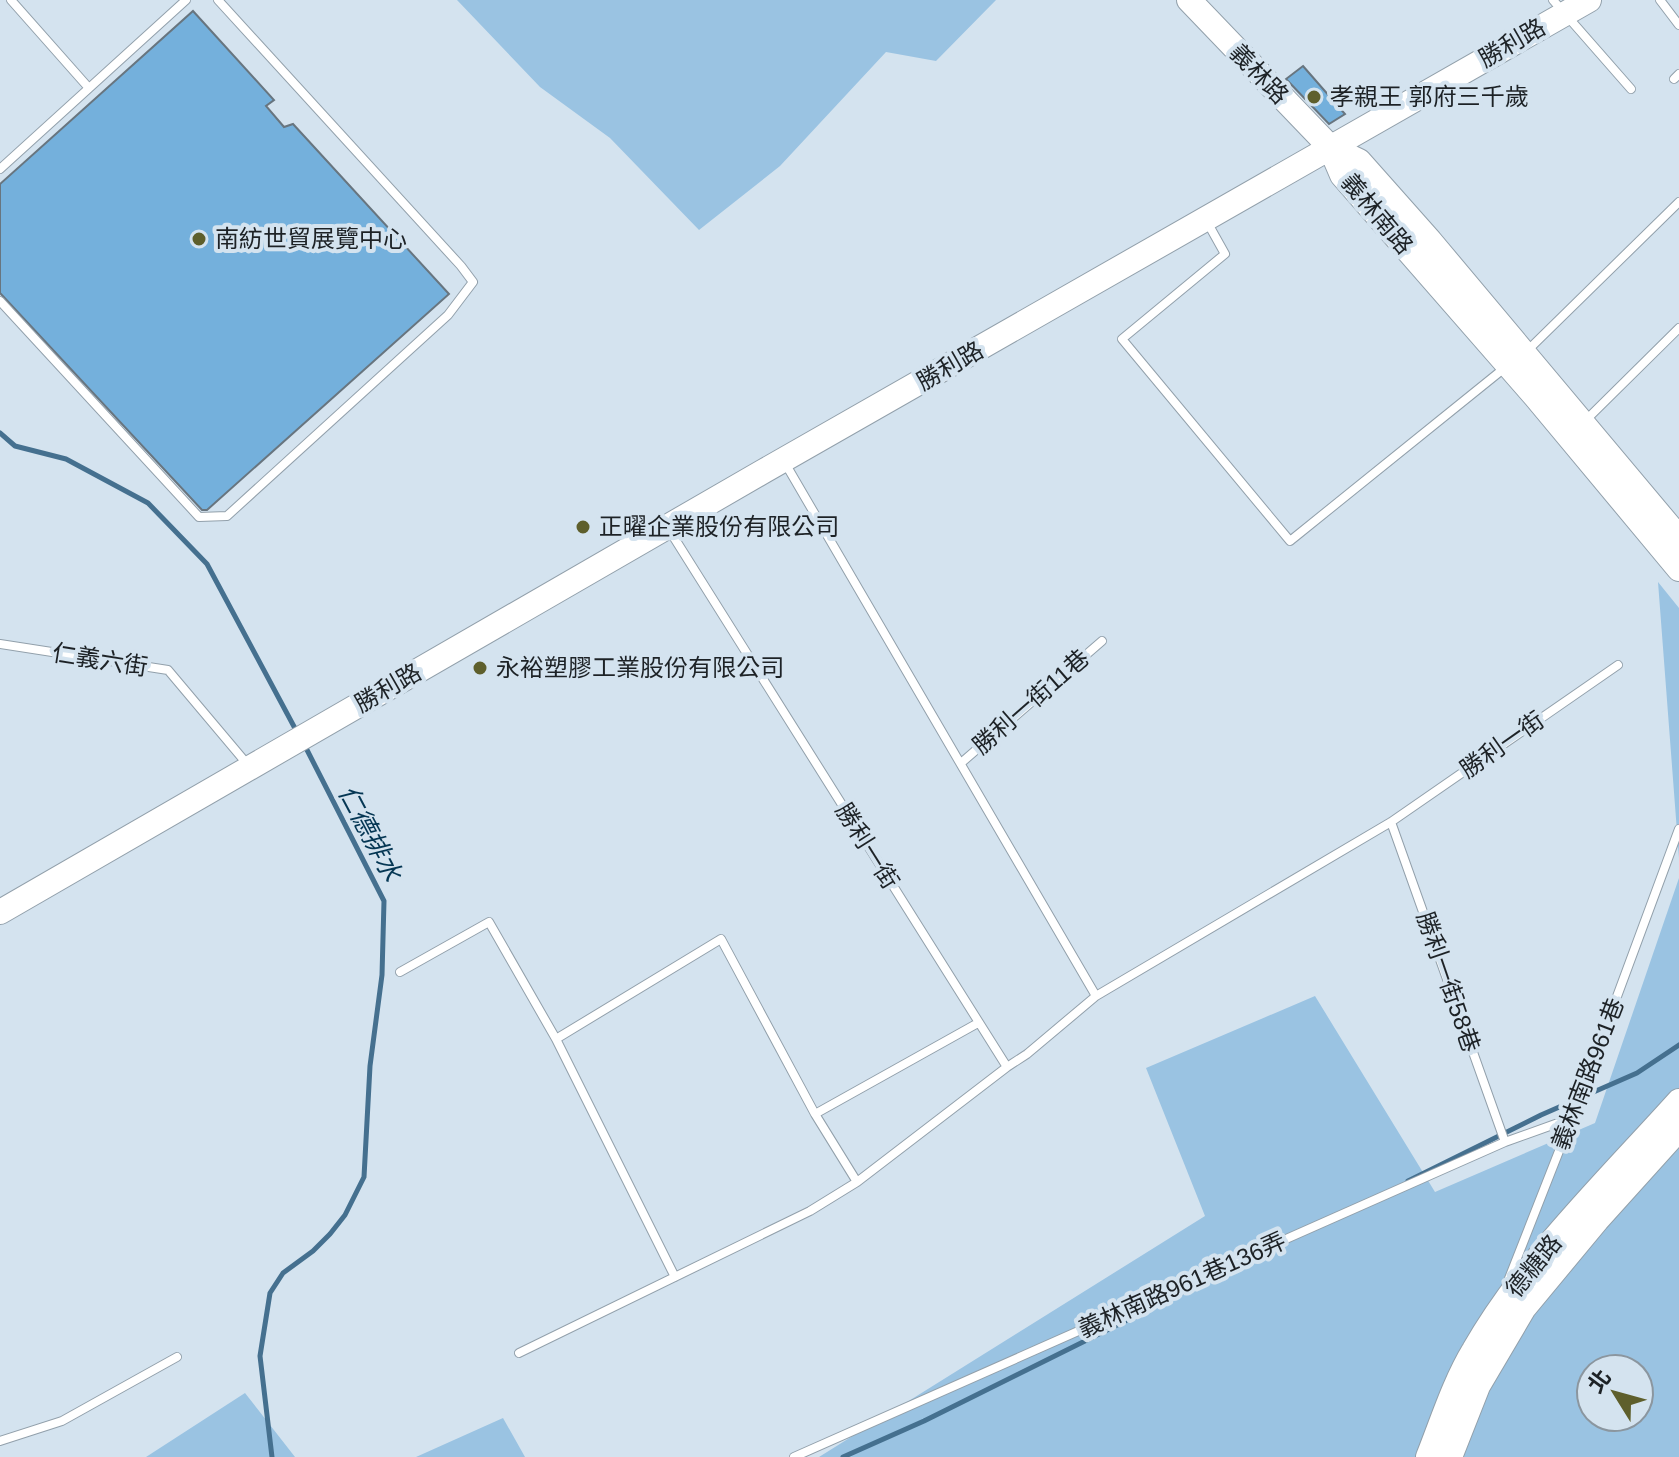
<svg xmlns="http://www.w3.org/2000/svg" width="1679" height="1457" viewBox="0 0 1679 1457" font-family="Helvetica,'Noto Sans TC',sans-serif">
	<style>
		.green { fill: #9ac3e2; fill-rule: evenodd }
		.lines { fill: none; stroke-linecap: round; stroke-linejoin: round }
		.stream { stroke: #45708f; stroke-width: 5 }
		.building { fill: #74b0dc; stroke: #68757f; stroke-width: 2 }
		.lane-casing { stroke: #92a0ab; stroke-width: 10 }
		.secondary-casing { stroke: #92a0ab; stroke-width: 26 }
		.lane { stroke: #fff; stroke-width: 8 }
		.secondary { stroke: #fff; stroke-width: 24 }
		.poi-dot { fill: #5e5f2c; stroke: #d4e3ef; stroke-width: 3 }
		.labels { text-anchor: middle; stroke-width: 8; stroke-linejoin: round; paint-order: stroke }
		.street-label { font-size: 24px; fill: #1d2226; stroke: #d4e3ef }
		.poi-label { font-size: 24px; fill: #1d2226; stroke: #d4e3ef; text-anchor: start }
		.water-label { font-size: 26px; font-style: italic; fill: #053754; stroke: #d4e3ef }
	</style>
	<rect width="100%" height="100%" fill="#d4e3ef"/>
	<path class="green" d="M457,0H996L936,61L886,52L780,166L699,230L610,138L540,87Z
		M1658,582L1679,608V858Z
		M1679,878V1457H819L1205,1216L1146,1068L1315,996L1435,1192L1595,1123ZM1591,1369H1639V1417H1591Z
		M245,1393L295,1457H146Z
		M503,1418L525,1457H416Z"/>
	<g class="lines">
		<path class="stream" d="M0,433L15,446L66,459L148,503L207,564L298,734
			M1408,1181L1541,1115L1637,1073L1679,1045
			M272,1457L260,1356L270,1293L283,1273L313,1251L330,1234L345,1215L364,1177L370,1066L382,975L384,901L305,746
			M843,1457L924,1421L1252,1258"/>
	</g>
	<path class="building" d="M193,11L274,100L266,106L284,127L293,124L449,294L207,510H202L0,293V184Z
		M1303,66L1345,114L1329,124L1286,79Z"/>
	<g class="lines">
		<g class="lane-casing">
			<path id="lane" d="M11,0L88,87
				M1553,0L1631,89
				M1660,0L1679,25
				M1674,79L1679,74
				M0,169L186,0
				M1206,220L1225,254L1122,339L1290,541L1507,366
				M0,301L199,517L227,516L448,315L473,282L461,266L218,0
				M1528,350L1679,202
				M1586,420L1679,328
				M785,463L1096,996
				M668,528L1007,1067L1027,1054L1096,996L1391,822L1618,665
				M0,644L168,670L248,765
				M961,763L1102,641
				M1391,822L1505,1142
				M400,972L489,922L556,1039L675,1277
				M556,1039L721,939L815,1114L857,1182
				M815,1114L978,1023
				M1508,1281L1572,1118L1679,829
				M519,1353L810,1211L857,1182L1007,1067
				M0,1441L62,1421L177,1357
				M794,1457L1505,1142L1572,1118"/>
		</g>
		<g class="secondary-casing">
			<path id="secondary" d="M1189,0L1330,147L1359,161L1430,241L1679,538
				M1330,147L1342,175L1535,396L1679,569
				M0,912C529,606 1057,301 1589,0
				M1428,1457C1442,1422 1454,1383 1474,1350C1526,1259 1609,1179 1679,1101
				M1450,1457L1478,1386L1524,1308L1597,1220L1679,1129"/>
		</g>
		<use href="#lane" class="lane"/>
		<use href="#secondary" class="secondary"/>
	</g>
	<g class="poi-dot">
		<circle cx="1314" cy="97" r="8"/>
		<circle cx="199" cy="239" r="8"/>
		<circle cx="583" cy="527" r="8"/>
		<circle cx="480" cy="668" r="8"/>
	</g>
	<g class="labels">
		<g class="street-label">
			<text transform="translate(1512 43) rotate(-30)" y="8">勝利路</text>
			<text transform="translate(1259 74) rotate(46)" y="8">義林路</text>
			<text transform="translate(1377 214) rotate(50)" y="8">義林南路</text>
			<text transform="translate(950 366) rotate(-30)" y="8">勝利路</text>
			<text transform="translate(100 660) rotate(9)" y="8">仁義六街</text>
			<text transform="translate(388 688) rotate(-30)" y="8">勝利路</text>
			<text transform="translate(1031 702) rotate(-41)" y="8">勝利一街11巷</text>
			<text transform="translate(1502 745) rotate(-35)" y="8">勝利一街</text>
			<text transform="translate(867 846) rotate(58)" y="8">勝利一街</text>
			<text transform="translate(1448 982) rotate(71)" y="8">勝利一街58巷</text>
			<text transform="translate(1588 1074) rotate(-69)" y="8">義林南路961巷</text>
			<text transform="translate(1534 1266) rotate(-51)" y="8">德糖路</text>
			<text transform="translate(1182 1285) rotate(-24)" y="8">義林南路961巷136弄</text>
		</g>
		<g class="poi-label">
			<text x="1330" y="105">孝親王 郭府三千歲</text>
			<text x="215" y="247">南紡世貿展覽中心</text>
			<text x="599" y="535">正曜企業股份有限公司</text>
			<text x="496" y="676">永裕塑膠工業股份有限公司</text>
		</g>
		<g class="water-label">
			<text transform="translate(370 833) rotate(62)" y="9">仁德排水</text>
		</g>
	</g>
	<g transform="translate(1615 1393) rotate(307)"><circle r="38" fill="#d4e3ef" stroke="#8b969f" stroke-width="2"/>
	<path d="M0-6L14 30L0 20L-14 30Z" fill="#5e5f2c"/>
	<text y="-12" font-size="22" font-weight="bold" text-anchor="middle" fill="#1d2226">北</text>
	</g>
</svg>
